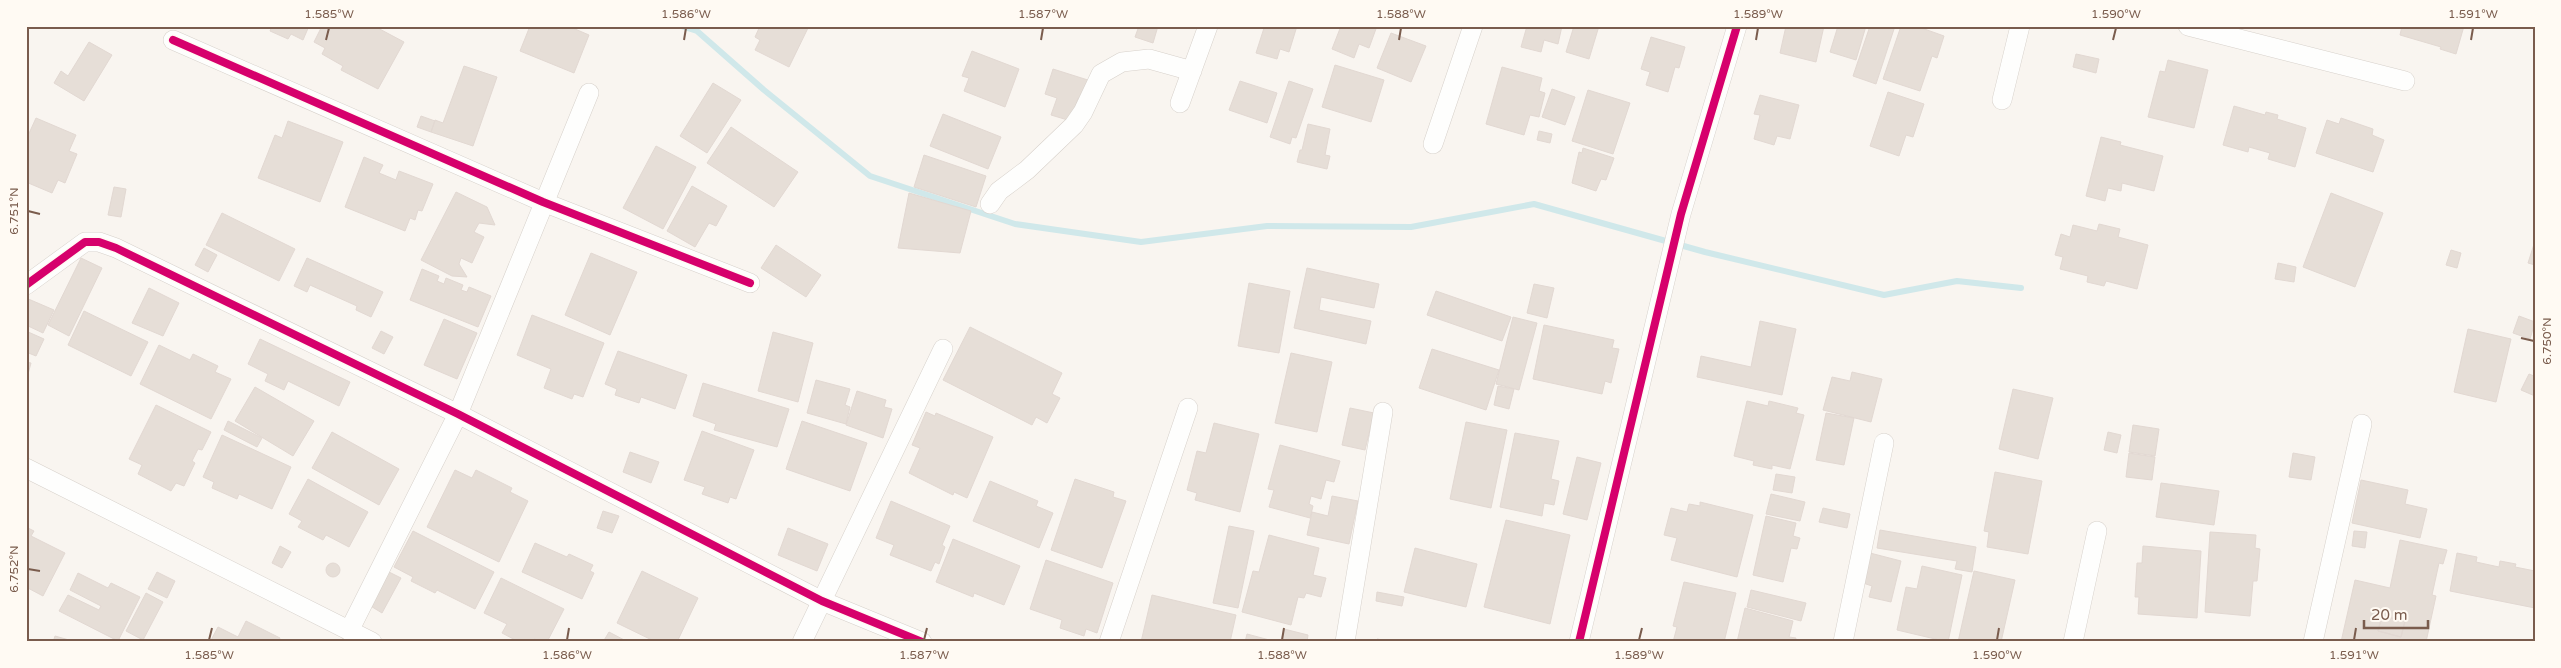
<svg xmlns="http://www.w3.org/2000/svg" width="2561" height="668" viewBox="0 0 2561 668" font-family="'Varela Round',sans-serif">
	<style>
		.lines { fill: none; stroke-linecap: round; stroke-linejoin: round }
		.stream { stroke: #d0e8ea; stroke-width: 6 }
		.building { fill: #e6ded7; stroke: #e2d8d2; fill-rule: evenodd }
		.street-casing { stroke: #d7d1cb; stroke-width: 20 }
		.street { stroke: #fefefd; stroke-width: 19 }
		.cycleway-casing { stroke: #fffaf3; stroke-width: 11 }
		.cycleway { stroke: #d6006c; stroke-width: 8 }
		.ticks { fill: none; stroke: #7a5c4d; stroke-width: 2 }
		.neatline { fill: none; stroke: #7a5c4d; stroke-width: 2 }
		.ticks-label { font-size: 12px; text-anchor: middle; fill: #7a5c4d }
	</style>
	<rect width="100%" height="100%" fill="#f9f5f0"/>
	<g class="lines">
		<path class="stream" d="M681,26L697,31L764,90L870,176L1015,224L1141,242L1267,226L1411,227L1534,204L1705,252L1884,295L1957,281L2021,288"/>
	</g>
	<path class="building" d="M272,26H309L303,40L291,34L288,39L270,31Z
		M322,26H374L404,42L378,89L341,70L343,66L322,54L325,48L314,42Z
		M530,26H568L589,35L574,73L520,51Z
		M760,26L808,28L789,67L755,50L760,40L755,37Z
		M1139,26H1158L1153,43L1135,37Z
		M1258,26H1297L1289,52L1280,49L1277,59L1256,53L1264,28Z
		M1341,26H1377L1369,48L1359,44L1354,58L1332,49Z
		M1527,26H1562L1558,44L1544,40L1541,52L1521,47Z
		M1574,26H1599L1589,59L1566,52Z
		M1786,26H1824L1816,62L1780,53Z
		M1838,26H1866L1856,60L1830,52Z
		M1870,26H1895L1876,84L1853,76Z
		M1901,26H1916L1944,36L1937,58L1932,56L1920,91L1883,79Z
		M2402,26H2464L2456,54L2440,49L2441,47L2400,35Z
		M1391,33L1426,46L1411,82L1377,68Z
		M1651,37L1685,47L1679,68L1675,67L1668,92L1646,85L1650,72L1641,69Z
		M89,42L112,55L84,101L54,83L61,71L68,76Z
		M972,51L1019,69L1005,107L964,91L969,78L962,76Z
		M2076,54L2099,59L2096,73L2073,67Z
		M2168,60L2208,70L2194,128L2148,117L2160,71L2165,72Z
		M1335,65L1384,80L1371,122L1322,107Z
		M464,66L497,77L473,146L431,132L435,120L443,123Z
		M1502,67L1542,78L1539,91L1545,93L1539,117L1530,115L1524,135L1486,124Z
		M1053,69L1091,81L1085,100L1078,98L1071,121L1051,115L1057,98L1045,94Z
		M1240,81L1277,93L1267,123L1229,110Z
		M1289,81L1313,89L1296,138L1292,137L1290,144L1270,137Z
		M713,83L741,100L707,153L680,136Z
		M1552,89L1575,97L1565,125L1542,117Z
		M1588,90L1630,103L1613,154L1572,141Z
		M1888,92L1924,104L1913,137L1906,135L1899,156L1870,146Z
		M1760,95L1799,105L1790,139L1777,136L1774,145L1754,139L1760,115L1754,114Z
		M2234,106L2265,115L2266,112L2278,115L2277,119L2306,128L2295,167L2268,159L2270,153L2249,147L2248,152L2223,145Z
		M943,114L1001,137L988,169L930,146Z
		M421,116L435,121L431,132L417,127Z
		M36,118L76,135L69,151L77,154L65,183L58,180L52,193L26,182V140Z
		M2341,118L2373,129L2372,135L2384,140L2373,172L2316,153L2327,120L2339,124Z
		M288,121L343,142L320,202L258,178L275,135L282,138Z
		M1308,124L1330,129L1325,155L1330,156L1327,169L1297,162L1300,150H1302Z
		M731,127L798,172L774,207L707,163Z
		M1539,131L1552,134L1550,143L1537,140Z
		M2101,137L2121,142L2120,145L2163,156L2154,191L2122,183L2121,191L2108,188L2105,201L2086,196Z
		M656,146L696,167L663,229L623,208Z
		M1583,148L1614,158L1606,180L1601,179L1596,191L1572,183L1579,152L1582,153Z
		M924,155L986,176L976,207L914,187Z
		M364,157L383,165L379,173L396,180L399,171L433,184L422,211L418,210L415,220L410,218L405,231L345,207Z
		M692,186L727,206L716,226L709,223L695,247L667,231Z
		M114,187L126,189L121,217L108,215Z
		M456,192L487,207L495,225L479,223L474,232L484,237L472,263L461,258L459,264L467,277L452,276L421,260Z
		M909,193L971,211L960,253L898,248Z
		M2331,193L2383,213L2355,287L2303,267Z
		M222,213L295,249L279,281L206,245Z
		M2099,224L2120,229L2118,237L2148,245L2137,289L2106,281L2104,286L2087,282L2088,276L2060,269L2063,257L2055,255L2061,234L2070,237L2073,225L2097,231Z
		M2535,241V265L2528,263Z
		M776,245L821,275L806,297L761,268Z
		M204,248L217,255L208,272L195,265Z
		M2451,250L2461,253L2457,268L2446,265Z
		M591,253L637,272L610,335L565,315Z
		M81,258L102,268L69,336L48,325Z
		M307,258L383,292L371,317L356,310L357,306L310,285L307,292L294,286Z
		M2278,263L2296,267L2294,282L2275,279Z
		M1307,268L1379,284L1374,308L1321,297L1319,310L1371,321L1366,344L1294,328Z
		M422,269L439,276L437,281L444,284L446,278L463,285L461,290L467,292L469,287L491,296L478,327L410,300Z
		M1249,283L1290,291L1279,353L1238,346Z
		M1534,284L1554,288L1547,318L1527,313Z
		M149,288L179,303L163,336L132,323Z
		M1436,291L1511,317L1502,341L1427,315Z
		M26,298L54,310L43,333L26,325Z
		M84,311L148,342L131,376L68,345Z
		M532,315L604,343L583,397L574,394L572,399L544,388L551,369L517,355Z
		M2519,316L2535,322L2530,339L2513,333Z
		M1513,317L1537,323L1519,390L1496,384Z
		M444,319L477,333L457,379L424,365Z
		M1760,321L1796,329L1782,395L1697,377L1701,356L1751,367Z
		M1544,325L1614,340L1612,348L1619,349L1611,383L1605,381L1602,394L1533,379Z
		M970,327L1062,373L1052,394L1060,398L1047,423L1036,417L1032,425L943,380Z
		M2468,329L2511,339L2496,402L2454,392Z
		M26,331L44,339L36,356L26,352Z
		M381,331L393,337L384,354L372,348Z
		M773,332L813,343L798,402L758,391Z
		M260,339L350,382L339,406L288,381L284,390L265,381L268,374L248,364Z
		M159,345L190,360L193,354L218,366L215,372L231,379L211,419L140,384Z
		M1432,349L1499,370L1486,410L1419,388Z
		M618,351L687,375L675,409L641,397L639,403L615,395L617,389L605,384Z
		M1291,353L1332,362L1317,432L1275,423Z
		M26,362L31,363L28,374H26Z
		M1852,372L1882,379L1871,422L1823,410L1832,377L1850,381Z
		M2535,373V396L2521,390L2529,374L2534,376Z
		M816,380L850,389L845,405L850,407L846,424L807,413Z
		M703,383L789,409L777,447L714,430L716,424L693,416Z
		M1498,386L1514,389L1509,409L1494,405Z
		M255,387L314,421L293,456L235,421Z
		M2013,389L2053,398L2038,459L1999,449Z
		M857,391L886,400L884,407L892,409L883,438L846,425Z
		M1747,401L1768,406L1769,401L1798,408L1796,413L1804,415L1790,469L1772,465V469L1753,465L1754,461L1734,456Z
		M156,405L211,432L202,450L198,449L192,461L195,463L184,486L176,483L171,491L138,474L142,465L129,459Z
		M1350,408L1374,413L1365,450L1342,445Z
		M926,412L935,416L936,413L993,437L967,498L954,492L953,495L909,473L920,448L912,445Z
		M1826,413L1854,418L1844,465L1816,460Z
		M228,421L262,438L257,447L224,430Z
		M802,421L867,443L850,491L786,469Z
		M1466,422L1507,430L1491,508L1450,499Z
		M1214,423L1259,434L1240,512L1195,500L1197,493L1187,490L1197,451L1206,453Z
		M2133,425L2159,429L2155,456L2129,452Z
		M702,431L754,450L736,499L730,497L728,503L702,494L705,487L684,480Z
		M332,432L399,469L379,505L312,468Z
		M2108,432L2121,435L2117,453L2104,450Z
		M1515,433L1559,441L1551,479L1559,481L1554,505L1544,503L1542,516L1500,507Z
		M222,435L291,467L272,509L239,494L237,499L212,488L214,482L203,477Z
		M1280,445L1340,461L1334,482L1326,480L1321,499L1311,496L1309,504L1313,506L1310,518L1269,507L1274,490L1268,489Z
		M630,452L659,462L651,483L623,472Z
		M2129,453L2155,457L2152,480L2126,477Z
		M2293,453L2315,457L2311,480L2289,477Z
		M1577,457L1601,463L1587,520L1563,514Z
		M455,470L472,478L476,470L512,488L510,492L528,501L499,562L427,527Z
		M1995,472L2042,481L2028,554L1987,547L1989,532L1984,531Z
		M1776,474L1795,477L1792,493L1773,490Z
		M308,479L368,512L349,547L326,535L323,540L298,527L302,521L289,514Z
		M1075,479L1114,492L1113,497L1126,501L1102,568L1051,550Z
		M2361,480L2408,490L2405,504L2427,509L2420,538L2352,523Z
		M990,481L1038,501L1036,506L1053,513L1039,548L973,521Z
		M2161,483L2219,491L2214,525L2156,517Z
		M1771,494L1805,502L1800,521L1766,514Z
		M1332,496L1358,501L1349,544L1307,535L1312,512L1328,516Z
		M891,501L950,526L942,545L945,547L939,564L935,562L931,571L890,555L894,545L876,538Z
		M1700,502L1753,515L1737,577L1671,560L1677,538L1664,535L1671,508L1687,512L1689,504L1700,506Z
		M1823,508L1850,514L1847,528L1819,522Z
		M603,511L619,516L612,533L597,528Z
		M1766,516L1796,523L1793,536L1800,538L1797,549L1791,548L1783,582L1753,575Z
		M1506,520L1570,535L1550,624L1484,607Z
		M1229,526L1254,531L1238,608L1213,603Z
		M26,527L34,531L31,536L65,553L43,596L26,587Z
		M788,528L828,544L817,571L778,555Z
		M1880,530L1976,547L1972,572L1955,569L1957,561L1877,548Z
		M413,531L494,572L475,609L437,590L435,593L411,581L413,577L394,567Z
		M2354,531L2367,532L2365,548L2352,546Z
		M2210,532L2256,535L2255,548L2260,549L2257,581H2253L2250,616L2205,612Z
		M1269,535L1319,548L1313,575L1326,578L1321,597L1306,593L1304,598L1298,597L1291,625L1242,612L1253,571L1259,572Z
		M953,539L1020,566L1004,605L974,593L973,597L936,582Z
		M2400,540L2447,550L2443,564L2439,563L2432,595L2436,596L2426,642H2341L2355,580L2390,588ZM2382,616L2405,621L2401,637L2378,631Z
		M535,543L567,557L569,554L593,565L590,571L594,573L582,599L522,572Z
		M280,546L291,552L282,568L272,563Z
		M2143,546L2201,551L2197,618L2138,614L2139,597H2135L2137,563H2142Z
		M1415,548L1477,564L1466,607L1404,592Z
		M1870,553L1901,561L1891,602L1869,597L1872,586L1863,583Z
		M2457,553L2477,557L2476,562L2499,567L2500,561L2516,564L2515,567L2535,571V608L2450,591Z
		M1046,560L1113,583L1097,633L1086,629L1084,636L1060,628L1062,620L1030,609Z
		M326 570a7 7 0 1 1 14 0a7 7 0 1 1-14 0Z
		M1922,566L1962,575L1948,642L1897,630L1906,587L1917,589Z
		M387,571L401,578L382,613L369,605Z
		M642,571L698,598L677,642H656L617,623Z
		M1974,571L2015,580L2001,642H1958Z
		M157,572L175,581L167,598L148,589Z
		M78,573L108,588L111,583L140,597L118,641L59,611L68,595L99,610L101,606L70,590Z
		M501,578L564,609L547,642L534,639L533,642H519L502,633L507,624L484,613Z
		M1684,582L1736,593L1724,642H1673L1677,627L1673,626Z
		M1751,590L1806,603L1801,621L1747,607Z
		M1377,592L1404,597L1402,606L1376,601Z
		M146,593L163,602L143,640L126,631Z
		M1152,595L1236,615L1230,642H1141Z
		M1745,608L1793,621L1789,637L1796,638L1795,642H1737Z
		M2382,616L2405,621L2401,637L2378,631Z
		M246,621L280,638L278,642H210L218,627L238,637Z
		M1284,629L1308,635L1307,642H1281Z
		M609,632L628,642H603Z
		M1247,634L1277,642H1245Z
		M55,636L69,640L68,642H53Z
		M1377,639L1395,642H1376Z"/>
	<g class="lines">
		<g class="street-casing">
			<path id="street" d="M2188,26L2405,81
				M173,40L543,202L750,283
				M2002,100L2020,26
				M1180,103L1208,26
				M1433,144L1473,26
				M990,204L999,191L1027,170L1074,125L1083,112L1101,74L1122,62L1149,59L1192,71
				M26,285L85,242H99L116,248L458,414L822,601L922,642
				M26,468L372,642
				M349,631L458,414L589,93
				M802,642L943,349
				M1109,642L1188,408
				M1345,642L1383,412
				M1579,642L1681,214L1737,26
				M1843,642L1884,443
				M2073,642L2097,531
				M2313,642L2362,424"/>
		</g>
		<use href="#street" class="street"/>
		<g class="cycleway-casing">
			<path id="cycleway" d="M173,40L543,202L750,283
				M26,285L85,242H99L116,248L458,414L822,601L922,642
				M1579,642L1681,214L1737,26"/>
		</g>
		<use href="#cycleway" class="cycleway"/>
	</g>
	<path class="ticks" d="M326,40L329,28M684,40L686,28M1041,40L1043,28M1399,40L1401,28M1756,40L1758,28M2113,40L2116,28M2471,40L2473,28M28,211L40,214M2521,338L2534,341M28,569L40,571M209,640L212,628M567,640L569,628M924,640L927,628M1282,640L1284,628M1639,640L1642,628M1997,640L1999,628M2354,640L2356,628"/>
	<rect width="2561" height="668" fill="none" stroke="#fffaf3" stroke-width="55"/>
	<path d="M2364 620v8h64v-8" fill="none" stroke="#7a5c4d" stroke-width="2.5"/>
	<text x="2371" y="620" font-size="15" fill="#7a5c4d" stroke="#fffaf3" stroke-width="4" paint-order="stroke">20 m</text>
	<rect x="28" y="28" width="2506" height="612" class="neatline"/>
	<g class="ticks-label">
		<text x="329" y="18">1.585°W</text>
		<text x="686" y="18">1.586°W</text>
		<text x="1043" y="18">1.587°W</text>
		<text x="1401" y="18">1.588°W</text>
		<text x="1758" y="18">1.589°W</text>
		<text x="2116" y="18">1.590°W</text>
		<text x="2473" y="18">1.591°W</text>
		<text transform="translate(14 211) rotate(-90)" y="4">6.751°N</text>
		<text transform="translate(2547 341) rotate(-90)" y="4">6.750°N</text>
		<text transform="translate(14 569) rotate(-90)" y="4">6.752°N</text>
		<text x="209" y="659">1.585°W</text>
		<text x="567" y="659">1.586°W</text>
		<text x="924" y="659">1.587°W</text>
		<text x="1282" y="659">1.588°W</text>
		<text x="1639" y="659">1.589°W</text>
		<text x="1997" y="659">1.590°W</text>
		<text x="2354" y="659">1.591°W</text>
	</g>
</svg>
